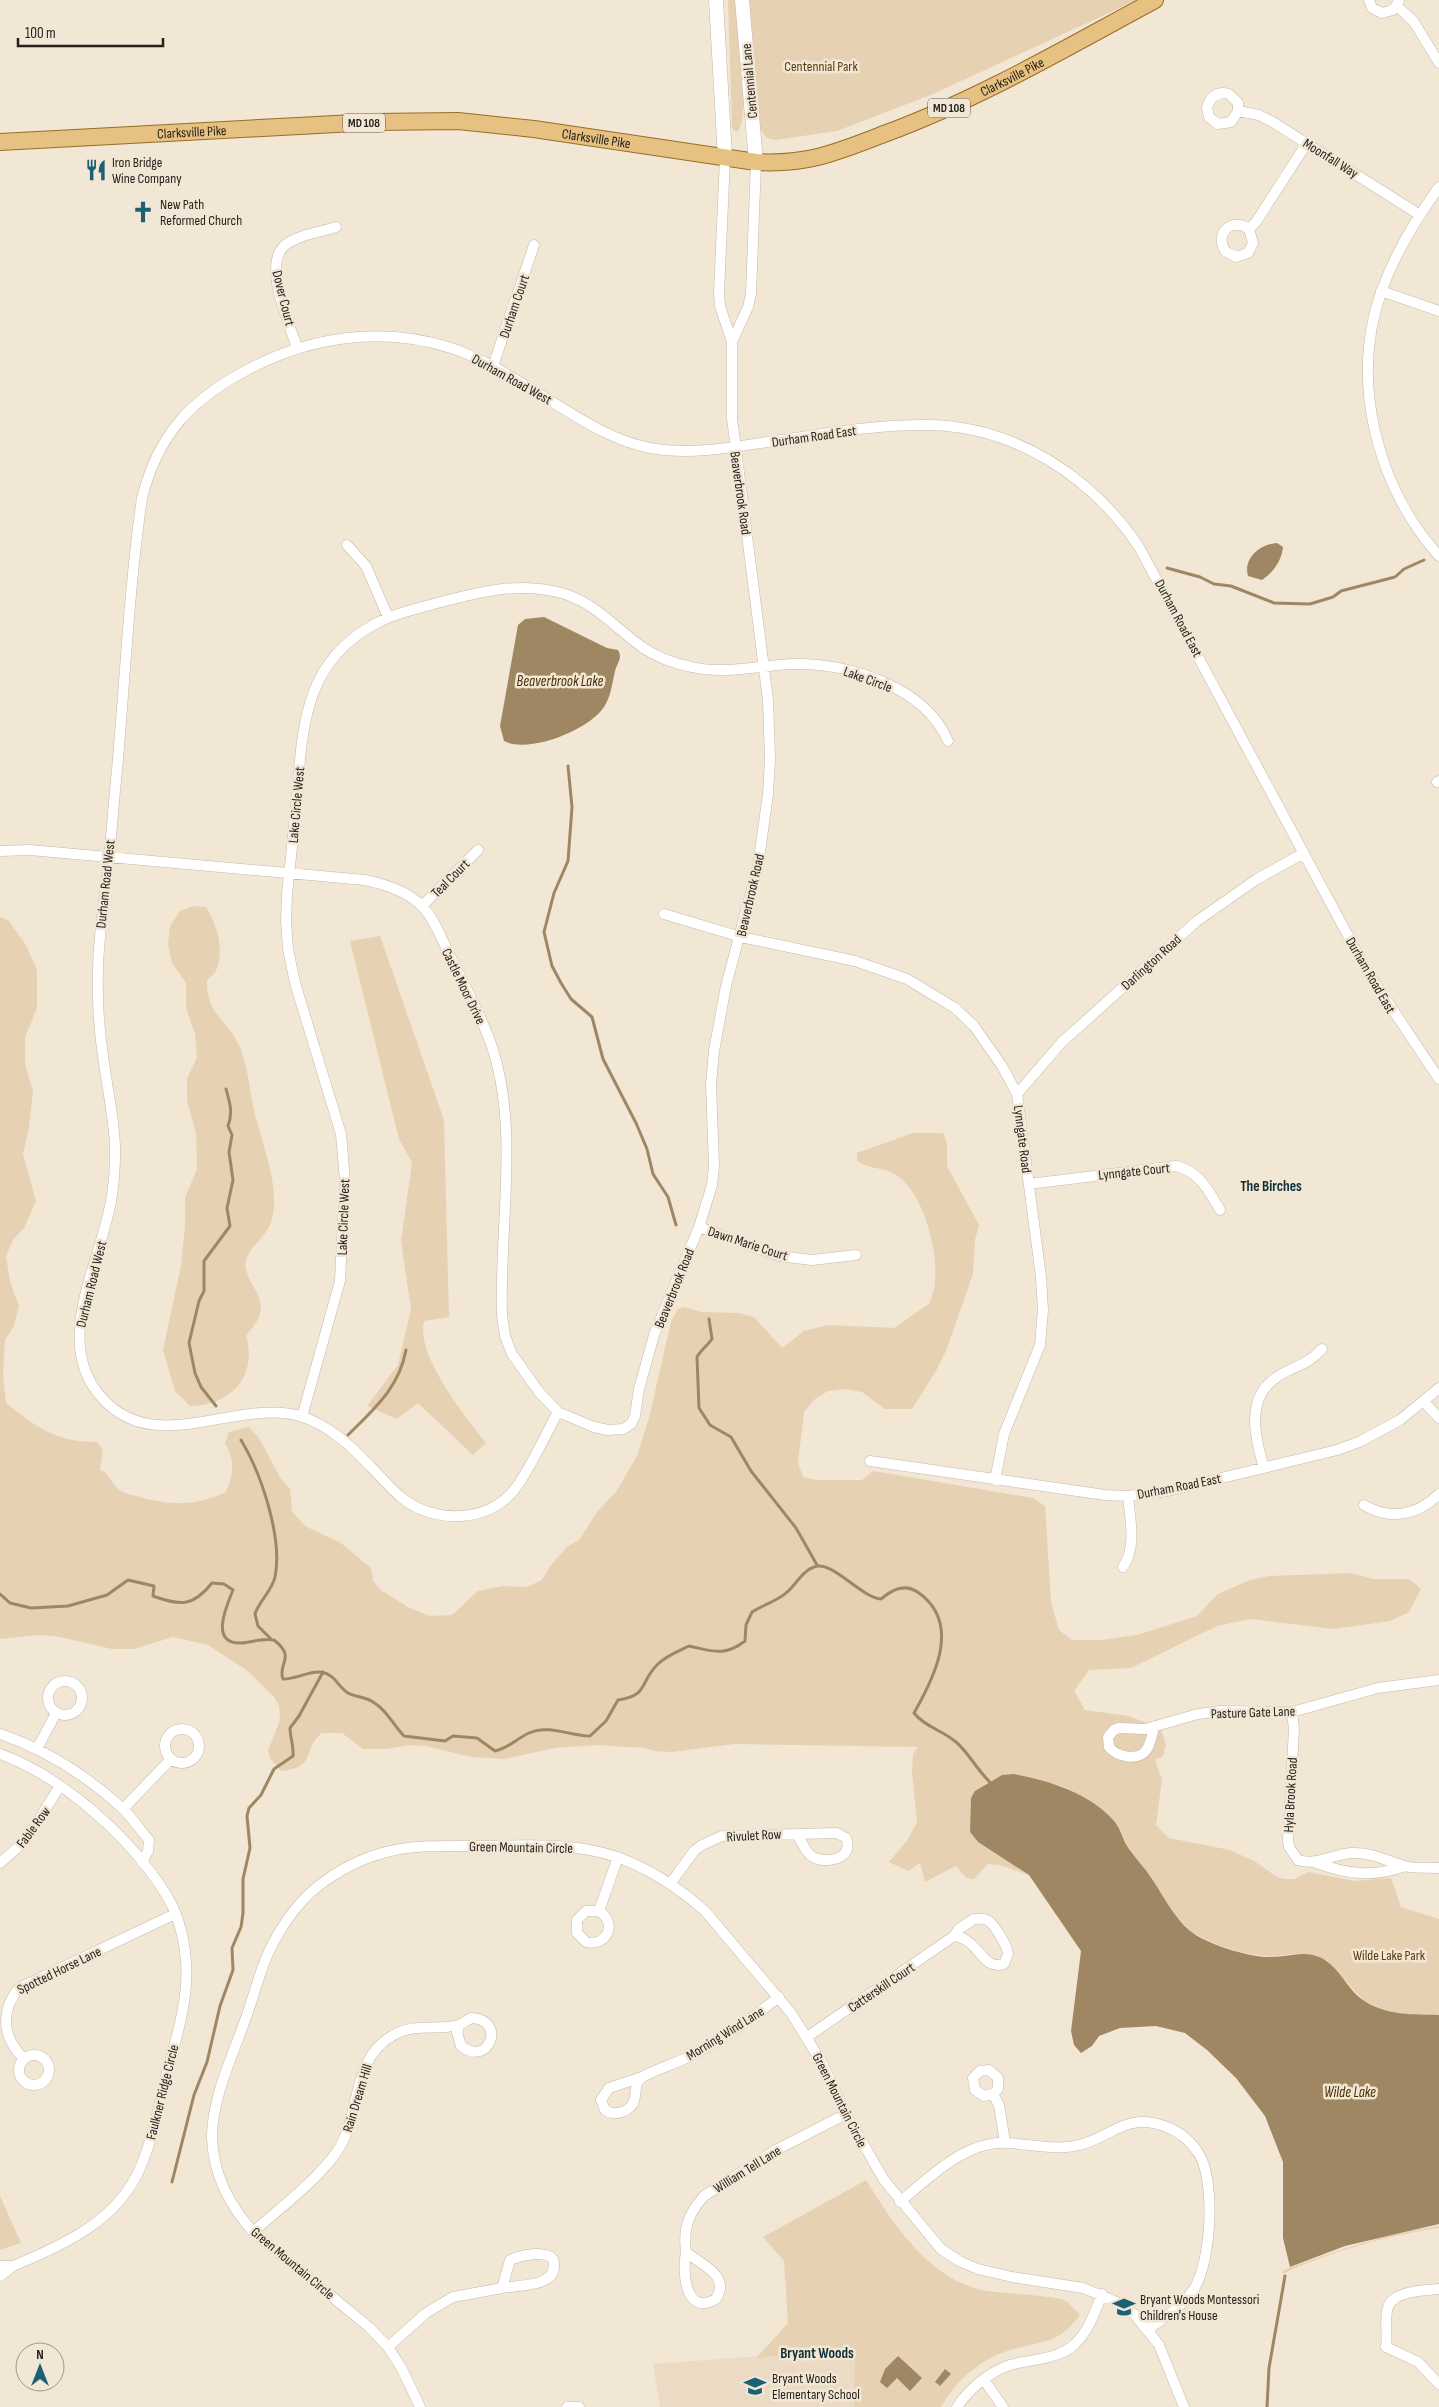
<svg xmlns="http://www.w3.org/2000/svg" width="1439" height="2407" viewBox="0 0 1439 2407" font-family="'Sofia Sans Condensed',sans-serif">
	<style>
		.built { fill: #ecdbc4 }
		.green { fill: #e7d1b3 }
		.water { fill: #a08764 }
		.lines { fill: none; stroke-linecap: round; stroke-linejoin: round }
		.stream { stroke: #a08764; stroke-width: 3 }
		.minor-casing { stroke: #c5b9aa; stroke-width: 11 }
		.tertiary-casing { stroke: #c5b9aa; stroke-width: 15 }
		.primary-casing { stroke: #976e27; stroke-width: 18 }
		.minor { stroke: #fff; stroke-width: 10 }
		.tertiary { stroke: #fff; stroke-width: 14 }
		.primary { stroke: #e6c182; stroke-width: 16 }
		.labels { text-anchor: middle; stroke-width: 5; stroke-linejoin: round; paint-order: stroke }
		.shield { fill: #f2e6d5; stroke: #615b51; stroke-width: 1 }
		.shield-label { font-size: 12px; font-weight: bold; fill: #231f19 }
		.park-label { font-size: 14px; fill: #573c0e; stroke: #f2e6d5 }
		.street-label { font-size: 14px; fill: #231f19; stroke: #f2e6d5 }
		.poi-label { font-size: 14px; fill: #231f19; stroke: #f2e6d5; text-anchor: start }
		.water-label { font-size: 15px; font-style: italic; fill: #492f00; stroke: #f2e6d5 }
		.neighbourhood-label { font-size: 15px; font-weight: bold; fill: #102f39; stroke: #f2e6d5 }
	</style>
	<rect width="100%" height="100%" fill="#f2e6d5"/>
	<path class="built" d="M856,2349L854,2407H660L653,2364Z"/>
	<path class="green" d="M728,0H737C739,21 751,123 737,132L733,130L732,127Z
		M748,0H1137L933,94L837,131L776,140L767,138L760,129Z
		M193,906L206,907C217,925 224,947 217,968C216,973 210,977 207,980C207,1015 224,1016 238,1043C248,1064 249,1088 254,1110C261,1142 282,1189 271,1222C267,1236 250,1246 246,1260C241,1278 266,1294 260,1314C258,1322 250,1330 246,1336C258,1377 230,1406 190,1406L175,1391L163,1350L181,1266L185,1226V1198L197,1169L196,1133L187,1101V1079L197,1057L195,1034L186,1008V983L172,963L168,944L170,926L180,911Z
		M0,917L8,920L26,945L37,970V1008L25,1037V1064L33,1091L29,1127L23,1154L36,1201L24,1228L13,1240L6,1256L10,1282L19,1306L14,1326L5,1340L3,1375L6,1403C36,1427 56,1442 96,1442L103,1449L100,1470C110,1473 112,1486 121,1491C126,1494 134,1495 140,1497C170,1506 197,1506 226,1492C234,1473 235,1461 225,1443L229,1432L249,1427L259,1438L281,1479L290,1489L292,1511L305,1526L341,1543L371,1568L373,1581L382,1591L408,1607L429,1616L452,1615L478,1591L503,1586L527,1587L542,1580L551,1565L568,1546L579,1540L597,1512L616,1492L637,1456L649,1418L671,1322L678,1309L685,1307L701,1312L738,1313L754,1317L782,1348L804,1331L828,1325L894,1328L930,1303C932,1296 935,1288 935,1281C938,1248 923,1190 893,1173C883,1167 871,1170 857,1161V1153L913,1133H943L947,1143V1166L979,1225L975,1240L973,1274L946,1351L936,1371L912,1409H885L862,1392L845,1389L828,1391L816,1398L804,1412L798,1463L803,1477L816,1480H862L873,1471L1033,1498L1045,1506L1051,1602L1059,1630L1072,1640H1101L1137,1635L1197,1616L1218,1594L1250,1580L1269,1576L1351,1573L1373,1579H1409L1421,1589L1409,1612L1390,1621L1334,1629L1250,1619L1217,1626L1131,1668L1089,1670L1074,1691L1085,1710L1129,1716L1161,1729L1166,1745L1163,1756L1155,1760L1162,1779L1156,1825L1169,1838L1230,1850L1254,1861L1277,1877L1284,1879H1295L1308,1872L1355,1881L1391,1878L1401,1907L1439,1919V2015L1412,2016L1385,2011L1364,2001L1327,1961L1313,1955L1291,1954L1271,1957L1244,1953L1218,1945L1191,1932L1170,1909L1151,1878L1128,1847L1115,1822L1088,1800L1065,1787L1002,1775L975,1791L970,1832L978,1842L1029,1875L1000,1865L988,1864L974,1879L966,1878L956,1866L925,1882L920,1863L908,1871L889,1862L907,1841L917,1822L912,1773L913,1754L918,1747L734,1744L672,1752L654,1751L644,1748L596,1745L555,1748L504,1759L471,1757L426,1746L411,1745L387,1749H363L342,1733H322C301,1750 318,1767 281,1771L270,1758L268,1751L280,1720L279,1706L274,1697L248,1671L208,1645L173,1637L134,1649H112L60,1637L40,1635L0,1639Z
		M380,936L444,1120L449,1317L424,1321C415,1355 466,1417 486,1443L473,1455L418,1403L397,1419L367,1406L398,1365L411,1309L401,1241L412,1163L399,1139L350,941Z
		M866,2180C894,2225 930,2281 987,2291C1001,2293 1059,2296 1066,2301C1071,2305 1076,2311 1080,2315C1060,2342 1048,2340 1018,2348C984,2356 958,2377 941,2407H854L855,2349L756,2358L788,2323L784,2261L763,2237Z
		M0,2196L21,2243L0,2250Z
		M1439,2226V2228C1385,2236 1332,2251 1282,2274L1284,2270C1335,2251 1385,2234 1439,2226Z"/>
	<path class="water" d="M1277,543L1283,547C1282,560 1273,573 1262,580L1248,576C1243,558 1260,544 1277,543Z
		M544,617L607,648L618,650C623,658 617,663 615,671C612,684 611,696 604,707C589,730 529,754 504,741L500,726L518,625L525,619Z
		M1014,1774C1050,1781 1090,1793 1115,1822C1121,1830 1123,1841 1129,1849C1136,1859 1145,1868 1152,1879C1164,1897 1173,1916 1190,1931C1206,1944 1250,1958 1272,1957C1286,1957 1299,1952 1313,1955C1339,1961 1345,1990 1366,2002C1389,2016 1413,2014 1439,2015V2224L1345,2246L1290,2267L1283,2238V2162L1265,2116L1236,2078L1207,2050L1185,2033L1156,2026L1120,2028L1099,2036L1092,2046L1081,2053L1074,2045L1071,2031L1081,1951L1029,1875L978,1842L970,1832L971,1798L975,1791L1002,1775Z
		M898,2356L922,2378L910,2391L897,2378L887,2388L880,2382L885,2369Z
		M945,2369L951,2374L940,2386L935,2382Z"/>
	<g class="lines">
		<path class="stream" d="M1167,568L1200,577L1214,584L1231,586L1274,603L1310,604L1333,597L1341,591L1395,577L1404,569L1424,560
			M568,766L572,807L568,861L554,893L544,932L552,966L561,983L571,999L592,1017L603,1059L636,1123L647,1149L653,1174L668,1197L676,1225
			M709,1319L712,1339C707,1346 701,1350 697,1357L699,1408L710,1425L731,1437L751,1471L796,1528L817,1565
			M216,1406L201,1387L195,1373L189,1343L199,1301L204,1291V1261L230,1226L227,1208L233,1180L229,1152L232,1135L228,1126C233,1113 230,1103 226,1089
			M348,1435C374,1409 399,1388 406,1350
			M241,1440C261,1473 283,1538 275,1577C272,1591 259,1601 255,1614L258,1626L271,1639
			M0,1594L10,1603L31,1608L68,1606L107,1595L128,1580L154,1586L153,1596C180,1606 193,1607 212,1583L224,1584L233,1590C226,1607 209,1645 242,1643C252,1642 264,1638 274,1640C297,1658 277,1663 283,1679C297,1679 308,1671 321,1672C335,1674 338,1687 348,1693C355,1697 366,1697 373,1702C387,1710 393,1725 404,1736L445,1741L453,1736L477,1738L495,1751C509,1748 516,1739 529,1733C549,1724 570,1736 590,1736L606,1721L618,1700C649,1696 639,1682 658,1664C666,1656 679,1651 689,1646C713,1651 724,1657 745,1641L746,1625L752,1612C763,1605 777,1601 786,1593C796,1585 802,1571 814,1567C831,1559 860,1597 881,1599C893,1589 905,1583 919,1593C962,1624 934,1678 914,1713C925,1727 942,1730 956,1742C970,1754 978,1772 992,1784
			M172,2182L194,2095L207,2062L220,2006L233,1970L232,1948L241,1927L243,1913V1879L250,1848L247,1816L249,1808L261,1795L274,1769L293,1756C294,1745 290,1738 290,1728L299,1716L323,1672
			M1267,2407L1269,2368L1285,2276"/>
		<g class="minor-casing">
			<path id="minor" d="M1369,0L1372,8L1382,13L1393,10L1399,1
				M1397,6L1414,22L1439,63
				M1238,111L1231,122L1218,124L1209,117L1207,107C1211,96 1218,91 1229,94L1238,103V111L1259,115L1271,121L1420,215
				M1439,187C1416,219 1395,253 1382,290C1349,380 1377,487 1439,556
				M1249,229L1253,243L1248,253L1236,257L1225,251C1214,233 1232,217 1249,229L1256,222L1307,143
				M1381,291L1439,311
				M732,342L748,307L751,294L756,162
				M297,347C289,323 262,265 285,245C298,235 320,232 336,227
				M493,366L534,245
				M347,545L366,566L388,617
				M1437,782L1439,781
				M0,851L30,850L365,880C384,884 409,892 423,907C436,921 443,943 452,960C466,989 483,1018 493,1050C519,1131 499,1231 502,1315L505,1336L512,1354L539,1392L558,1412L594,1427L608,1430L623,1429L631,1424L635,1416L639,1389L654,1335L699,1227L712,1185L714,1166L711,1084L714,1051L726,986L758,866L768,794L770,759L768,700L732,418V342L720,306L719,293L725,158
				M422,906L478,850
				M664,914L741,937L855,961L907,979L955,1008L974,1026L1002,1066L1017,1094L1041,1277L1043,1310L1040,1345L1004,1434L995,1480
				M1017,1094L1062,1042L1197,921L1257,879L1304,853
				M1029,1184L1176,1166C1199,1171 1209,1191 1220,1210
				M699,1227L779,1256L812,1260L856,1255
				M1424,1402L1439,1418
				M558,1412C544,1437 532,1466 515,1489C489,1523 434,1524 402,1498C391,1489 381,1477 371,1467C351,1446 329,1425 300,1416C237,1398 155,1458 102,1398C50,1341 103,1260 112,1195C120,1143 111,1113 104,1063C99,1032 97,1000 98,968C99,931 105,894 109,858C112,828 114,799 117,770C125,680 129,588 142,498C158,435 190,400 247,370C311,336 382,326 451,348C482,358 510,376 538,393C574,415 609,440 650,448C694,456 738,446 781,440C830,433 880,424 930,425C1016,427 1092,477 1139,547L1367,971L1439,1079
				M302,1417L340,1281L345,1180L341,1134L295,983L288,949L286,921L287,894C291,860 294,826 297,792C303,723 306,661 375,624C396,613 419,608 441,602C483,591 522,581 565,594C598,605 617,630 645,649C659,658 676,664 692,667C726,675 760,665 794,664C849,663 925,687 948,741
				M870,1461L1105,1495L1128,1496L1168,1491L1337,1450L1359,1442L1400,1420L1439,1388
				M1264,1468C1255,1436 1244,1396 1280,1375C1298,1364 1306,1366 1322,1349
				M1364,1505C1390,1521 1418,1515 1439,1494
				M1123,1567C1137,1546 1130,1520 1128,1496
				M48 1698a17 17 0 1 1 34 0a17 17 0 1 1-34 0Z
				M1292,1712L1294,1729L1288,1840L1289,1847L1298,1860C1317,1866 1333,1854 1351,1853C1371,1852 1385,1860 1404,1866C1414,1869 1428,1867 1439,1868
				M1155,1726C1152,1733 1151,1743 1147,1749C1139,1762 1117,1757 1109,1747L1108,1737L1114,1730L1119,1728L1145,1729L1198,1714L1221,1711L1292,1712L1378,1688L1439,1680
				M165 1746a17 17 0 1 1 34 0a17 17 0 1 1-34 0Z
				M0,1734C44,1749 87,1776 122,1808C132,1817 140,1830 149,1840L148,1851L142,1862
				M37,1749L56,1713
				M0,1754C63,1777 130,1837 165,1893C178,1913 184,1937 186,1961C189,1999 176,2039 166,2076C159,2106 153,2137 141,2166C119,2220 64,2245 13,2266
				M123,1809L171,1759
				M1314,1862C1345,1874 1374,1878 1405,1866
				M0,1863L25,1841L60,1786
				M670,1884L694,1851L702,1845L722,1836L837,1833L846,1838C855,1860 824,1864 813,1857C806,1854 802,1841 797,1835
				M599,1911H586L577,1920V1933L586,1942C607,1947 618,1923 599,1911L618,1857
				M974,1919C978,1919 983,1918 987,1920C994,1923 1008,1947 1008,1954L1004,1964C981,1971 980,1939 954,1936L959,1929Z
				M807,2037L954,1936
				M19 2070a15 15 0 1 1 30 0a15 15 0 1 1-30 0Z
				M24,2059C2,2037 0,2011 19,1988L175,1914
				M642,2077L609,2088L601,2100L605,2110C611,2114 615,2114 622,2112C644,2104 628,2085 644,2076C659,2068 675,2064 690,2056C722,2041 750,2019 779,1997
				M993,2094L984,2096L975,2090L973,2078L980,2071L989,2070L998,2078V2089L993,2094L999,2105L1005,2142
				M900,2202C928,2178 967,2140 1007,2143C1031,2144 1055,2151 1079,2145C1110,2138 1126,2112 1164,2126C1178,2131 1191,2141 1199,2154C1216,2182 1211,2262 1194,2289C1183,2306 1165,2318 1148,2329
				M253,2232C281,2207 314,2183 336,2153C362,2117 349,2061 392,2036C415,2022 436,2031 459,2025C463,2024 467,2019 472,2018C507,2020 489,2068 461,2046L457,2032L460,2025
				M686,2252C682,2272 685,2317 716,2299C731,2275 701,2265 686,2252C683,2229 688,2214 704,2196L776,2150L846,2114
				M0,2266H13L0,2276
				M1439,2289C1425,2290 1393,2291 1388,2307C1384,2318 1388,2334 1386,2347L1418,2362L1439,2384
				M388,2347L426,2313L453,2297L502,2288L510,2260C522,2255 544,2250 553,2259C561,2287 521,2285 502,2288
				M984,2380L1003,2407
				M420,2407L402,2369L388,2347L369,2327L253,2232C229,2204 214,2176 212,2139C211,2099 235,2050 248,2012C256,1988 263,1960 276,1938C288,1916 305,1895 325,1881C346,1866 370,1855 395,1850C421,1845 448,1846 474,1846C522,1846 571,1841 617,1857C650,1869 679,1888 705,1911L791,2013L822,2063L846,2114L884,2180L941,2249L959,2261L978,2269L1012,2277L1083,2288L1117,2302L1134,2314L1159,2345L1184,2407
				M567,2407H579
				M957,2407C969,2389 989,2372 1010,2365C1031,2359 1058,2360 1075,2344C1089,2330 1095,2312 1102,2294"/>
		</g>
		<g class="tertiary-casing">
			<path id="tertiary" d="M716,0L725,158
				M742,0L756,162"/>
		</g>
		<g class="primary-casing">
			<g id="primary">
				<path id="s1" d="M0,142L373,122L458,121L534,129L756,162C807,165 838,152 884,134C979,99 1066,48 1155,0"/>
			</g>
		</g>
		<use href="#minor" class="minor"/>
		<use href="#tertiary" class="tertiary"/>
		<use href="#primary" class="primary"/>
	</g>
	<defs>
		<g id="restaurant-bare" transform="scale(1.725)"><path d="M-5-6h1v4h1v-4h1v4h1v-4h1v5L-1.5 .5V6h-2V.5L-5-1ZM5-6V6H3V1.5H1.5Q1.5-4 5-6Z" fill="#1c6073" stroke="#f2e6d5" stroke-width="2.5" paint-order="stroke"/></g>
		<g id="church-bare" transform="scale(1.725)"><path d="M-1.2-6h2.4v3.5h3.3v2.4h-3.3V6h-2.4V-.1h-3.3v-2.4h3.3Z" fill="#1c6073" stroke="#f2e6d5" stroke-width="2.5" paint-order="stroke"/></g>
		<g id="school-bare" transform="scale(1.725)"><path d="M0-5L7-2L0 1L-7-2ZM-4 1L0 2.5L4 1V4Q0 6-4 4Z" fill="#1c6073" stroke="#f2e6d5" stroke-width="2.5" paint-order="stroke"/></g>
	</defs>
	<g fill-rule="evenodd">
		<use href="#restaurant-bare" x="96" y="170"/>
		<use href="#church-bare" x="143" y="212"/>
		<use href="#school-bare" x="1124" y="2307"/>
		<use href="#school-bare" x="755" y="2386"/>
	</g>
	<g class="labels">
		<g class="shield">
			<rect x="928" y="98.5" width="42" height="19" rx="4"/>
			<rect x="343" y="113.5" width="42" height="19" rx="4"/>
		</g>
		<g class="shield-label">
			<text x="949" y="112">MD 108</text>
			<text x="364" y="127">MD 108</text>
		</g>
		<g class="park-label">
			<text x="821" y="71">Centennial Park</text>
			<text x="1389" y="1960">Wilde Lake Park</text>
		</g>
		<g class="street-label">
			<text dy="5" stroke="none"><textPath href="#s1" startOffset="1032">Clarksville Pike</textPath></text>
			<text transform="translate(749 81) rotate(-95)" y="5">Centennial Lane</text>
			<text dy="5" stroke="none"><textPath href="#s1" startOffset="192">Clarksville Pike</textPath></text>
			<text dy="5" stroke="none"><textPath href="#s1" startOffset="598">Clarksville Pike</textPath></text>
			<text transform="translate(1331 158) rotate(32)" y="5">Moonfall Way</text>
			<text transform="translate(284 298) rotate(76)" y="5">Dover Court</text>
			<text transform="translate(514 306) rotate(-71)" y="5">Durham Court</text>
			<text transform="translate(512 379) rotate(29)" y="5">Durham Road West</text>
			<text transform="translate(814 436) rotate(-8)" y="5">Durham Road East</text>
			<text transform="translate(741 493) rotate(82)" y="5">Beaverbrook Road</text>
			<text transform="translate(1179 618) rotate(62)" y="5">Durham Road East</text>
			<text transform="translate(868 679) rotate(20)" y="5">Lake Circle</text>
			<text transform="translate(296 805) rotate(-85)" y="5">Lake Circle West</text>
			<text transform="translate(450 878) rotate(-45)" y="5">Teal Court</text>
			<text transform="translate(105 884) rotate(-84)" y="5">Durham Road West</text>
			<text transform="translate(750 895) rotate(-77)" y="5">Beaverbrook Road</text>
			<text transform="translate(1151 962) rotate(-42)" y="5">Darlington Road</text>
			<text transform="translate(1371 975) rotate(60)" y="5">Durham Road East</text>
			<text transform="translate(464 986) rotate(64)" y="5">Castle Moor Drive</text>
			<text transform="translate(1023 1139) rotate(83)" y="5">Lynngate Road</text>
			<text transform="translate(1134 1171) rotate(-6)" y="5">Lynngate Court</text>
			<text transform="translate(343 1217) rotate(-88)" y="5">Lake Circle West</text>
			<text transform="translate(748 1243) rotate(18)" y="5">Dawn Marie Court</text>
			<text transform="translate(91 1284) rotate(-76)" y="5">Durham Road West</text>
			<text transform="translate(674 1288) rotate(-68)" y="5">Beaverbrook Road</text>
			<text transform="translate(1179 1486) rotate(-11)" y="5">Durham Road East</text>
			<text transform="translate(1253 1712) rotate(-2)" y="5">Pasture Gate Lane</text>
			<text transform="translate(1290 1795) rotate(-87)" y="5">Hyla Brook Road</text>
			<text transform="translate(33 1827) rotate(-54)" y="5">Fable Row</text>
			<text transform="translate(754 1835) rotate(-3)" y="5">Rivulet Row</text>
			<text transform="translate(521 1847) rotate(1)" y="5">Green Mountain Circle</text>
			<text transform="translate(59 1970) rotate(-26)" y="5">Spotted Horse Lane</text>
			<text transform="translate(881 1987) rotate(-34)" y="5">Catterskill Court</text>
			<text transform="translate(725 2033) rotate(-32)" y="5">Morning Wind Lane</text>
			<text transform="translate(162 2092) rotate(-76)" y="5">Faulkner Ridge Circle</text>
			<text transform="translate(357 2098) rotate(-73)" y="5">Rain Dream Hill</text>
			<text transform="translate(840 2100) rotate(63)" y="5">Green Mountain Circle</text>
			<text transform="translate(747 2169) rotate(-32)" y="5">William Tell Lane</text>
			<text transform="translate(293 2263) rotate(40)" y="5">Green Mountain Circle</text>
		</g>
		<g class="poi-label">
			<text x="112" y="167">Iron Bridge<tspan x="112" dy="16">Wine Company</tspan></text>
			<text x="160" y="209">New Path<tspan x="160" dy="16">Reformed Church</tspan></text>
			<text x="1140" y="2304">Bryant Woods Montessori<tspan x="1140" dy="16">Children's House</tspan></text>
			<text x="772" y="2383">Bryant Woods<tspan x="772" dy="16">Elementary School</tspan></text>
		</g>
		<g class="water-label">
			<text x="560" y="686">Beaverbrook Lake</text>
			<text x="1350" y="2097">Wilde Lake</text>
		</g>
		<g class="neighbourhood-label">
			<text x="1271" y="1191">The Birches</text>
			<text x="817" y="2358">Bryant Woods</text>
		</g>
	</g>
	<g transform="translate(40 2367)"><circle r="24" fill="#f2e6d5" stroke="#9f968a"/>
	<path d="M0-4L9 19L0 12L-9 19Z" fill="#1c6073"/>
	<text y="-8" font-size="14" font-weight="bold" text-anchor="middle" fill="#231f19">N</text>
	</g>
	<path d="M18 38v8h145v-8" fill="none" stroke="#231f19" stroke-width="2.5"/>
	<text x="25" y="38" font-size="15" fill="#231f19" stroke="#f2e6d5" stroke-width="4" paint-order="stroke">100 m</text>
</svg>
